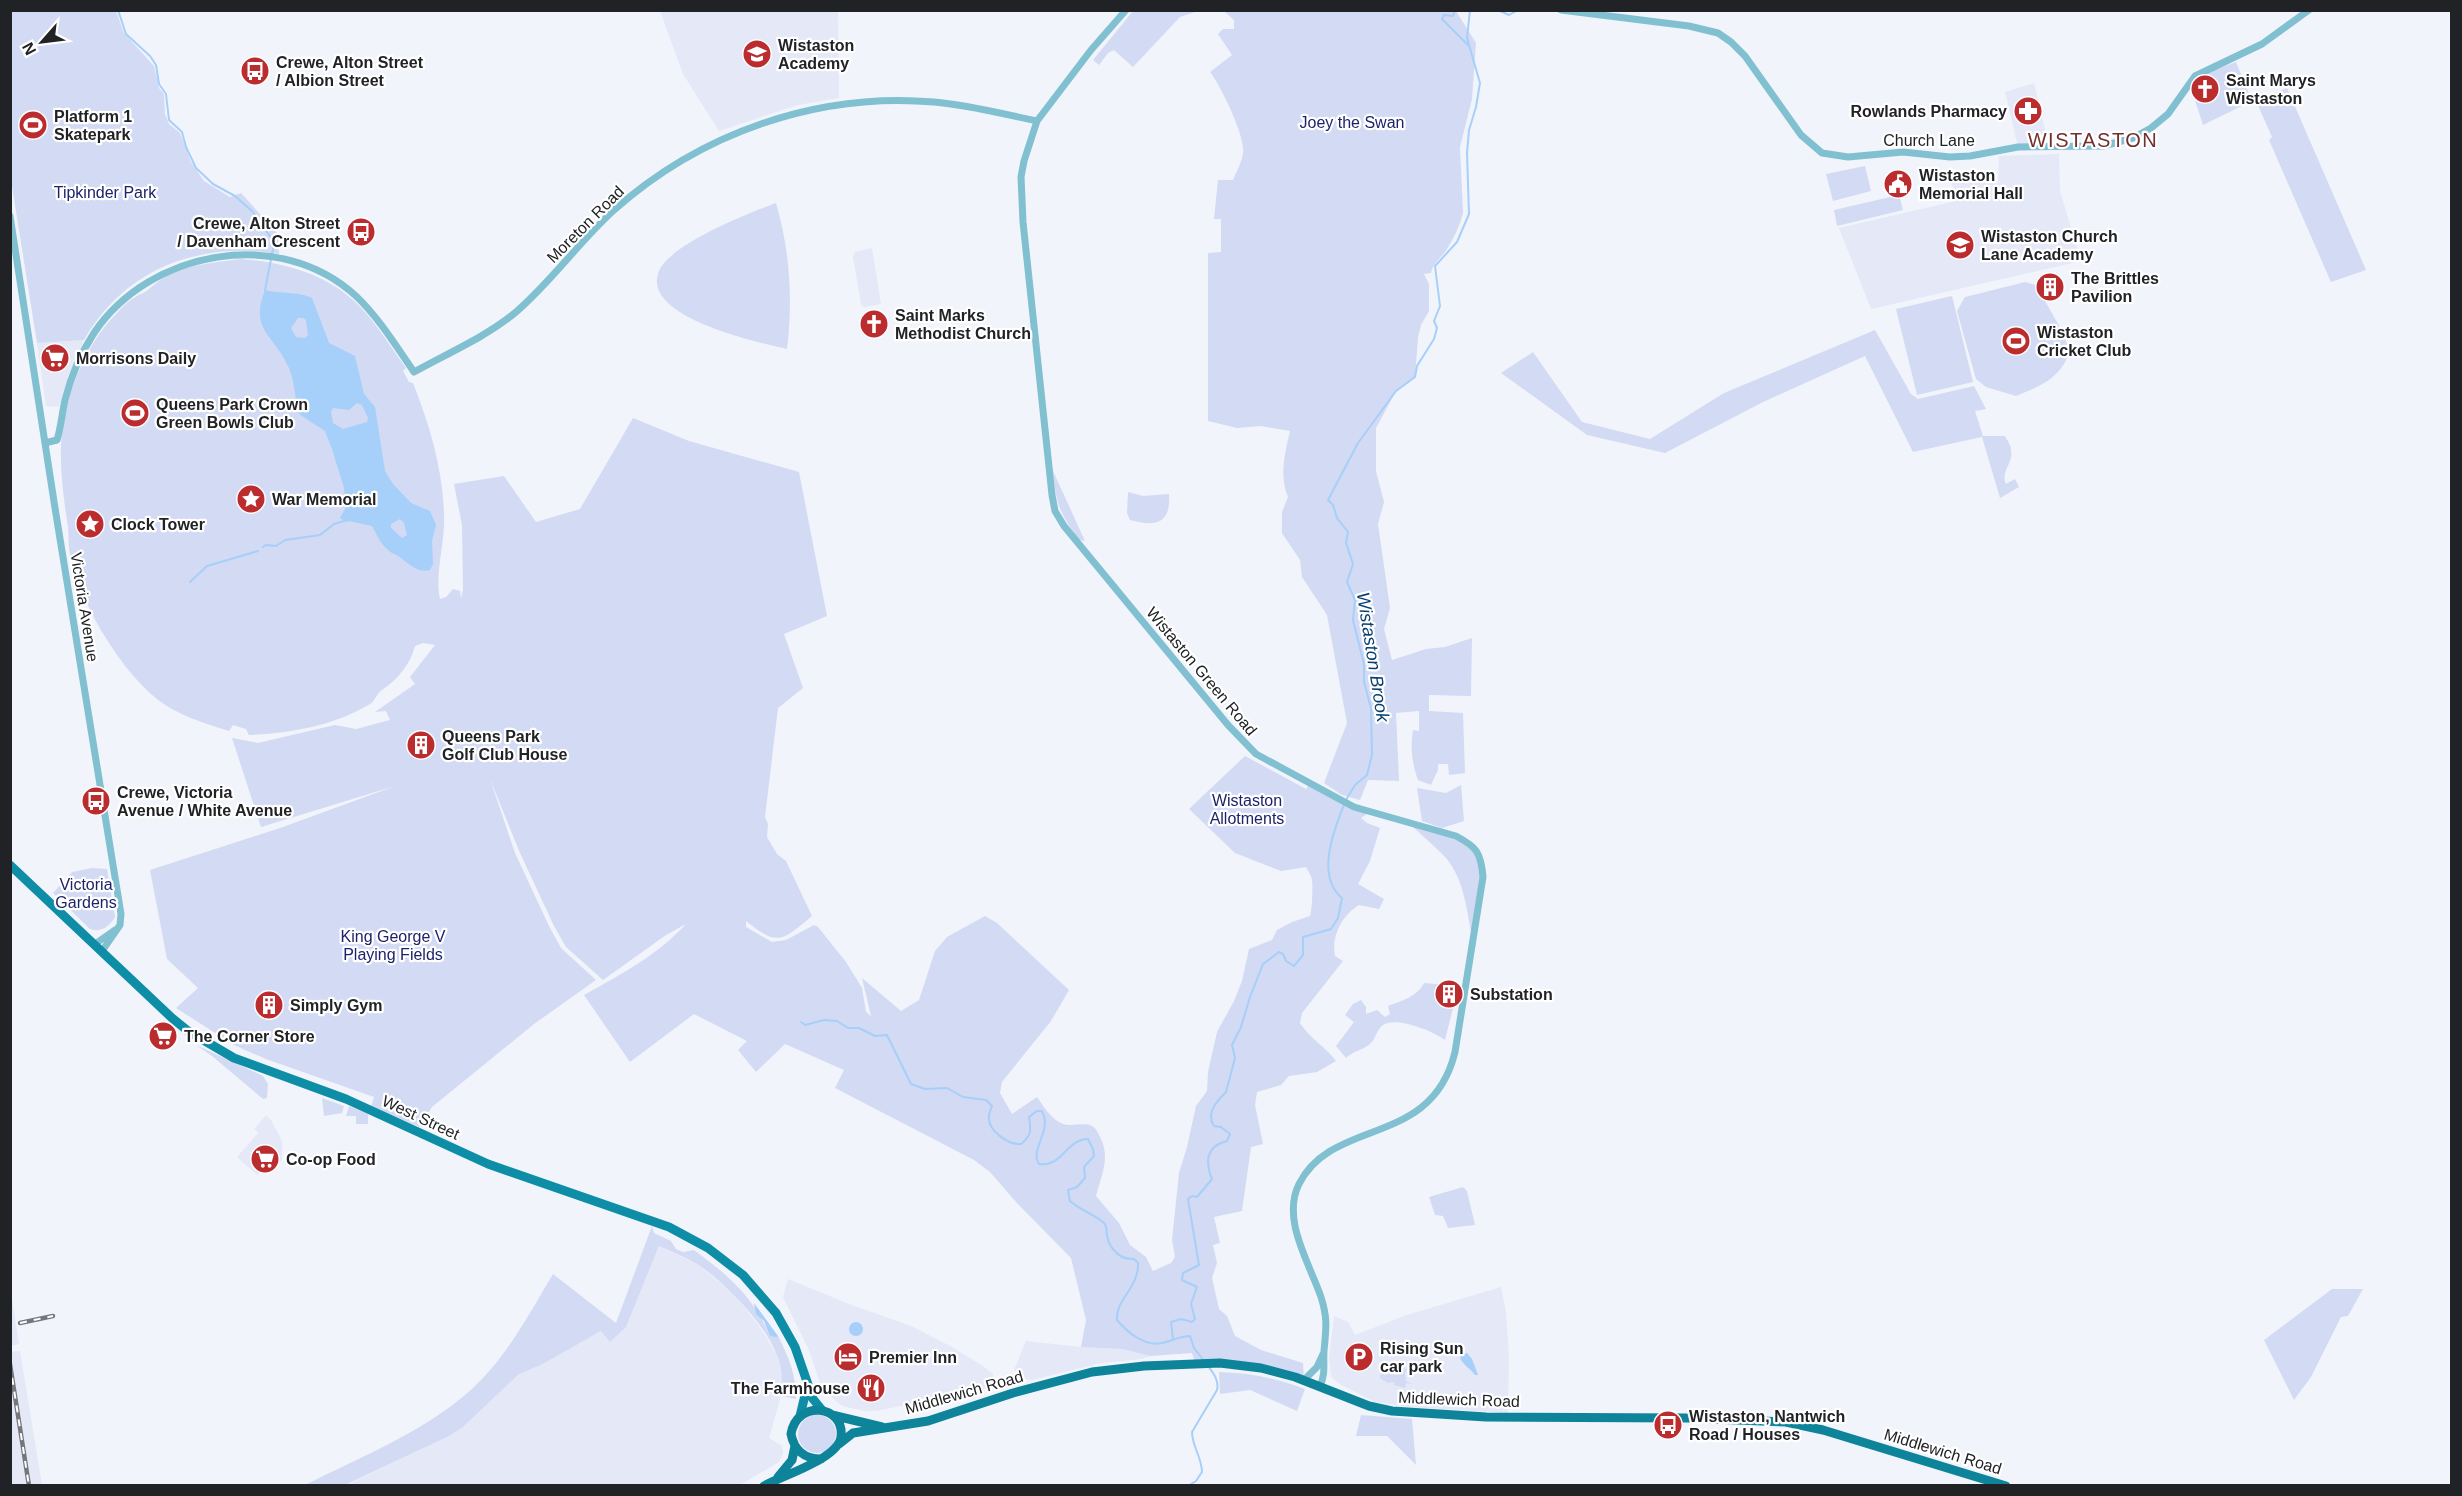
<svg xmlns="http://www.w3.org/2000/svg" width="2462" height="1496" viewBox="0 0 2462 1496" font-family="Arial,sans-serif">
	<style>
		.built { fill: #e4e8f7 }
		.green { fill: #d3daf3 }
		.water { fill: #a6cff9; fill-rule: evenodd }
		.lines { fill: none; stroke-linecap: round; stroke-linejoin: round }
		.stream { stroke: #a6cff9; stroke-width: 2 }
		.tertiary { stroke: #81c0d0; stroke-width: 7 }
		.primary { stroke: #0e8ea6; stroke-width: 9 }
		.trunk { stroke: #0e849a; stroke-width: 9 }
		.rail-casing { stroke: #75767b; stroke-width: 4.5 }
		.rail { stroke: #fff; stroke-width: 2; stroke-dasharray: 7; stroke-linecap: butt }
		.labels { text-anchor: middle; stroke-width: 4.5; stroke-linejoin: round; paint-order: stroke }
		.poi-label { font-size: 16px; font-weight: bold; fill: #212225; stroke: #fff; text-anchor: start }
		.park-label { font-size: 16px; fill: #1e2269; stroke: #fff }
		.street-label { font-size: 16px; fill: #212225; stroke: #fff }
		.water-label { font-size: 18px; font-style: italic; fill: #07406f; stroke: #fff }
		.quarter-label { font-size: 20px; letter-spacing: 1.5px; fill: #742e2b; stroke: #fff }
	</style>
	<rect width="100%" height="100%" fill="#f2f4fb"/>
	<path class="built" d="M660,11H838L839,98L798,105L719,131L683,74Z
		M2034,83L2045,129V145L2018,147L2005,92Z
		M2059,154L2060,191L2081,261L1871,309L1839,228L1956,201L1951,181L1998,183L1999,156Z
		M872,248L881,304L864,307L861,304L853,257L855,252Z
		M84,340L69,374L59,407L46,406L37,343Z
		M266,1115L271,1120L282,1141V1160L271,1170L266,1166L257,1175L237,1157L258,1133L254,1129Z
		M659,1246L697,1264L734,1294L759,1326L777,1355L783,1381L781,1396L769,1438L782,1446L783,1453L779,1462L740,1485L345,1486L448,1436L463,1427L519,1374L541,1365L601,1331L610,1341L626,1327Z
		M788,1279L849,1304L911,1326L952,1347L983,1366L993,1374L995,1383L989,1387L955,1395L876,1411H865L842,1406L822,1389L809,1350L783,1297Z
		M1501,1287L1506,1312L1509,1356L1508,1413L1409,1407L1375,1402L1341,1385L1331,1377L1329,1358L1334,1316L1348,1322L1355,1335L1407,1315Z
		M11,1292L19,1344L11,1346H10Z
		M1026,1341L1081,1347L1122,1349L1150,1356L1142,1359L1101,1363L1032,1380L1026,1379L1014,1370Z
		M20,1351L42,1485H11L10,1352Z"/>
	<path class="green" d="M10,11H116L124,33L154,66L159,88L164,94L165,114L169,124L180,133L191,162L204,181L230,197L241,193L278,234L279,254C200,241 125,268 84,340L37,343L11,180Z
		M1133,11H1198L1180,17L1133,67L1114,50L1108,53L1099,65L1093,60Z
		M1224,11H1456L1476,43L1472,99L1460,147L1463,213C1460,225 1454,238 1447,249C1441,258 1433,263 1431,273L1424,274L1429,284V311L1421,325L1418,337L1415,377L1396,391L1376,428V471L1384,502L1378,524L1390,608L1384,629L1392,660L1426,649L1445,647L1472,638L1471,696L1429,695V711L1463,713L1465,773L1449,775L1448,764H1438V770L1431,785L1418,780C1412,763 1410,748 1413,730L1419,731V711L1396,713L1399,781L1368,780L1360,800L1342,795L1324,783L1347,723L1327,615L1302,577L1300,560L1282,533V512L1288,497C1279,476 1285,453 1290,431L1261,426L1237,428L1208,421V253L1221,252V219H1214L1218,180H1233C1236,172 1242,162 1243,153C1246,138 1221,86 1210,72L1232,55L1218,34L1223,29H1234V20Z
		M2236,62L2252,101L2203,125L2191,88L2203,74Z
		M2287,88L2366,270L2331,282L2269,140L2272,137L2256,101Z
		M1865,166L1871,191L1833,201L1826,174Z
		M1899,195L1903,210L1837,226L1834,210Z
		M776,203C790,251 793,300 787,349C757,342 640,317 659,271C670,244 749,213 776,203Z
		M241,259C280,262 321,272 352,299C373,317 389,345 406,368L403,371L409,382L413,383C431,429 445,476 444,526C443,549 435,578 440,599L446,597L453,589L460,591L461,598L463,590L462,525L454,484L504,476L536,522L580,509L633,418L689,441L799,472L827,616L784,634L803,688L778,708L765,817L768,824L767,837L777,854L786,861L812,916C782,941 778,947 746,921V927L772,942L786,940L814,925L818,927L846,962L862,988L866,1012L871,1016L862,978L901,1011L919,1000L935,951L947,937L985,916L997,923L1069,990L1051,1021L1002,1082L1000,1093L1012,1114L1037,1097C1044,1107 1052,1120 1063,1124C1072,1127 1083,1122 1092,1126C1096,1128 1098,1133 1100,1137C1111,1157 1101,1176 1096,1196L1119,1223L1130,1245L1146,1257L1153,1271L1171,1263L1175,1257L1172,1240L1179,1173L1187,1147L1196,1106L1207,1091L1208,1072L1217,1032L1234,1001L1242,981L1249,949L1272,940L1277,930L1292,922L1310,916C1312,911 1313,886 1312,881C1312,876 1308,871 1306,867L1281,871L1235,853L1189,809L1245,756L1306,789L1310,783L1371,811L1361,818L1367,823L1380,828L1370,861L1358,884L1384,899L1379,909L1359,905C1342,915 1331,937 1335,956L1343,961L1302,1013L1300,1023C1310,1039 1325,1046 1336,1061L1317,1072L1289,1076L1281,1085L1257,1092L1255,1105L1263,1144L1251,1147L1242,1211L1214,1217L1220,1243L1213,1245L1217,1263L1212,1278L1219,1309L1227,1316L1235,1336L1261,1350L1303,1363L1304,1380L1295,1377L1195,1363L1192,1353L1150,1356L1122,1349L1081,1347L1086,1320L1071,1258L1016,1202L990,1172L974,1160L835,1088L844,1070L785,1044L756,1072L738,1050L747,1041L694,1014L630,1062L584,995C620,975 659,954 686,924L666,935L603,980L566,947L554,926L520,853L490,779L515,853L549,926L561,948L596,980L534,1024L432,1107L420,1127L371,1107L374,1097L266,1059L234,1045L176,1008L198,988L167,959L150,870L283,827L395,786L261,827L232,738L258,743L335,725L356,729L390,720L386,711L375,712L415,684L410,677L435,645L423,643L415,646C410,665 398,679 382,690C377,693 375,701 370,704C333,726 292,733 249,735L246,729L233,725L229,731C201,722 173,714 151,694C115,661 80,602 70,554C68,544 69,536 68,527C64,501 60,473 61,446C63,400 84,346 116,314C122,307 129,300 137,296C139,294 142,294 145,292C152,287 160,279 170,274C192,264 217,262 241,259Z
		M2025,282L2036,285L2062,331L2070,351C2060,379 2042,385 2016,396L1986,387L1976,379L1957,311L1965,297Z
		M1952,296L1973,382L1917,395L1896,309Z
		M1875,330L1911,394L1918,399L1974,386L1986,409L1975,411L1983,436H2005C2007,440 2011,445 2011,450C2014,463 2000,471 2006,484L2015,479L2019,487L2000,498L1982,437L1913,452L1865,356L1763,402L1665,453L1587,435L1501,373L1533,352L1582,422L1650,439L1724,393Z
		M1053,470V471L1085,541L1079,540C1059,512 1056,504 1053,470Z
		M1128,492L1143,496L1169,494C1171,524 1156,527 1130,520L1127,513Z
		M1461,785L1464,821L1442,828L1422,821L1417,788L1446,793Z
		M1411,825C1424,829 1439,832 1452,837C1496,853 1477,902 1472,937C1467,911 1464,878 1445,857C1435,846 1422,836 1411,825Z
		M92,868L107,869L115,917C110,926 101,933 90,929L53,893L72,872Z
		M1444,982L1454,986L1457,992L1445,1040C1433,1031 1396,1016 1383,1025C1376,1030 1376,1039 1370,1044C1363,1050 1353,1051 1346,1058L1336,1046L1354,1022L1345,1015L1353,1004L1361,1000L1366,1007V1014L1377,1010L1385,1017L1390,1014L1388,1006C1401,1001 1417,997 1424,983L1436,984Z
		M196,1045L263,1076L268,1084L267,1098L263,1099L212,1056Z
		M322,1098L344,1106L342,1113L324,1116Z
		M349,1106L368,1114V1124H356V1116H346Z
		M1463,1187L1467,1191L1475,1225L1448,1228L1443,1216L1435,1215L1429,1197Z
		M652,1226L654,1233L671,1241L676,1249L683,1252L694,1250C729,1276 753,1296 770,1336H778C789,1357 796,1375 796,1399L781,1396C783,1383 782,1368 777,1355C764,1323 726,1283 697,1264C685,1257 672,1252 659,1246L626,1327L610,1342L601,1331L541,1365L519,1374L463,1427L449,1436L345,1485L303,1486C362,1456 435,1428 481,1380C511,1349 531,1311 553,1274L616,1323Z
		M2332,1289H2363L2348,1316L2341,1317L2311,1377L2294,1400L2264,1340Z
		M1399,1368L1407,1369L1405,1373L1406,1381L1413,1384L1406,1383L1405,1388L1394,1385V1382L1388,1383L1380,1378L1381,1373L1398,1375Z
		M1219,1372C1250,1373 1276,1378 1305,1389L1297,1411L1250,1390L1220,1394Z
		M1361,1415L1412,1419L1416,1465L1387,1436H1356Z
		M798 1434a19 19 0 1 1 38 0a19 19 0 1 1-38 0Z"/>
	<path class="water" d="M265,290C281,294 297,291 312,298L329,343L355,356L364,394L375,407L385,471L393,484L411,503L430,511L436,525L432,541L433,564L430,570C418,573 410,565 401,558C397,554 392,554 388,550C381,544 377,535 372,526L349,521L346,522L340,518L346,507L344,488L332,449L325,431L299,414C295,399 295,382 289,368C274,334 249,331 265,290ZM298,318H303L306,320L308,335L305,338L296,337L291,328ZM357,403L362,405L368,418L367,422L343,429L333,423L331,412L333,408L349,410ZM400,519L404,523L407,535L402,538L391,528V524Z
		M754,1303L778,1336L777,1337L770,1336L764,1321L756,1314Z
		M849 1329a7 7 0 1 1 14 0a7 7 0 1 1-14 0Z
		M1467,1353L1472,1359L1478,1375H1475C1470,1368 1464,1366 1460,1358L1462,1354Z"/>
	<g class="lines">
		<path class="stream" d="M118,10L126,34L150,56L156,65L159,84L166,94L169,120L182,132L186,147L196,168L213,184L235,196L252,211L272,239L273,249L265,290
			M1455,10L1453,16L1444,15L1442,19L1468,45
			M1498,10L1509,15L1518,10
			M263,547L266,545L276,546L285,540L320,535L334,524L344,521
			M190,582L207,566L258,551
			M1346,800L1355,785L1367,775L1372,755L1371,708L1364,682V664L1353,620L1355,600L1347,582L1353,564L1346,543L1348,532L1337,518L1333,505L1328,500L1358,443L1396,391L1415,377L1417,366L1434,339L1437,328L1434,321L1440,306L1435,266L1457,242L1469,214L1467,153L1469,130L1476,107L1480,83L1467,38L1470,10
			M801,1022L805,1025L824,1020L837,1021L848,1028H859L875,1036L887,1035L911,1084L925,1089L947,1088L963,1097L986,1100L992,1106C991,1109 989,1112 989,1116C987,1130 1008,1145 1021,1144C1032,1135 1031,1130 1029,1117L1037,1111H1042C1053,1130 1029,1150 1039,1164C1062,1168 1066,1139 1088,1139L1093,1149L1094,1156L1084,1167L1085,1178L1077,1187L1068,1190L1070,1201C1080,1210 1093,1214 1103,1222C1108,1226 1106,1231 1107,1236C1110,1250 1121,1260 1134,1259L1138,1263C1139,1288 1115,1300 1117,1320C1127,1332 1145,1347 1162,1343C1172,1341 1180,1336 1190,1336L1194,1348L1205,1362
			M1173,1339L1171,1322L1181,1319L1192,1322L1195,1319L1191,1304L1197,1287L1182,1280L1183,1273L1199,1265L1188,1199L1192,1196L1197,1197L1212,1179C1205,1162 1206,1146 1227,1141L1230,1134L1221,1127L1214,1126C1205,1113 1218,1100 1226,1092L1235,1058L1232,1045L1241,1027L1250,997L1263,964L1279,952L1283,954L1286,961L1294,966L1303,955V937L1331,929L1338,918L1342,898C1316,876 1333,832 1344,805
			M1188,1486L1196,1481L1202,1472C1202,1458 1192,1446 1192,1432L1217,1390C1219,1380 1214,1374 1208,1366"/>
		<path class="tertiary" d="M1126,10L1091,50L1037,121L1024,161L1021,177L1023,222L1052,495L1055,511L1064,526L1228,725L1256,754L1354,807L1456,836C1477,847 1481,853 1483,877L1455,1052C1432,1148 1333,1117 1299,1184C1281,1220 1310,1264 1321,1297C1328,1319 1326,1329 1324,1351C1323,1364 1326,1373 1320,1386
			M1561,10L1689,26L1718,33L1731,42L1745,56L1801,135L1822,153L1848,157L1903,152L1950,157L1970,156L2018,147L2103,146L2133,138L2151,128L2168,114L2195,76L2262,44L2309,10
			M10,216L55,508L121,914L120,925L102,951
			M45,443L57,440C61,427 62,413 65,400C71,376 81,353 94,333C150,250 280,226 356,296C379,318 396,346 414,372C448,353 486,337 516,312C551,282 578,243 613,211C700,133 817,92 934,102C969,105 1003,114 1037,121
			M95,944L115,930
			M1304,1380L1317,1367L1323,1354"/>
		<path class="primary" d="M10,865L172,1018L188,1031L234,1058L346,1099L488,1164L669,1227L708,1248L743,1275L776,1313L795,1347L813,1399L822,1410
			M800,1416L807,1387"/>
		<path class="trunk" d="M832,1415L882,1427
			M839,1444L853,1433L928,1421L1013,1393L1092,1372L1144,1366L1220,1363L1261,1368L1295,1377L1369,1406L1392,1411L1486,1417L1688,1418L1786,1422L1823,1430L2006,1486
			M778,1477L792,1460L795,1446
			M764,1486C783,1475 838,1459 841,1437C845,1405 797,1399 791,1434C794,1450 805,1459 821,1459"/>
		<g class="rail-casing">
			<path id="rail" d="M20,1323L53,1316
				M10,1364L29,1486"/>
		</g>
		<use href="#rail" class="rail"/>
	</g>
	<defs>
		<g id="school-disc" transform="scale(1.5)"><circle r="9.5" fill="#bb2c2f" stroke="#fff"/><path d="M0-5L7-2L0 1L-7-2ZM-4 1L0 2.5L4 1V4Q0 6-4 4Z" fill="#fff"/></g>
		<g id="bus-disc" transform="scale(1.5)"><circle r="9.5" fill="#bb2c2f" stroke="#fff"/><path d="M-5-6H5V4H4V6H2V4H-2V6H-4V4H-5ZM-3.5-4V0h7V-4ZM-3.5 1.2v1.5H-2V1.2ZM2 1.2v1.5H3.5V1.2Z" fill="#fff"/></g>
		<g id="church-disc" transform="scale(1.5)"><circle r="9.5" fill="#bb2c2f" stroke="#fff"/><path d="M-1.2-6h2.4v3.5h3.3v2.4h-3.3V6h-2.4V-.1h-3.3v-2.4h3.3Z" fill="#fff"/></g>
		<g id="pharmacy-disc" transform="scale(1.5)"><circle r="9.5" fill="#bb2c2f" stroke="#fff"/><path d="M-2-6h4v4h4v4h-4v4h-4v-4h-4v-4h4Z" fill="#fff"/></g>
		<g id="stadium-disc" transform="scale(1.5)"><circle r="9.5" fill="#bb2c2f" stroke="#fff"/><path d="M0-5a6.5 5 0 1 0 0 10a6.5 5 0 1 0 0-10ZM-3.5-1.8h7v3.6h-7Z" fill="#fff"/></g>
		<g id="civic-disc" transform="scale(1.5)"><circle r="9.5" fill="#bb2c2f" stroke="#fff"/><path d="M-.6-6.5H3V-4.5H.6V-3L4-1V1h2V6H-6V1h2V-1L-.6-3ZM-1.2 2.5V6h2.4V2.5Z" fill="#fff"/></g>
		<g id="building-disc" transform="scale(1.5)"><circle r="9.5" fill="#bb2c2f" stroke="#fff"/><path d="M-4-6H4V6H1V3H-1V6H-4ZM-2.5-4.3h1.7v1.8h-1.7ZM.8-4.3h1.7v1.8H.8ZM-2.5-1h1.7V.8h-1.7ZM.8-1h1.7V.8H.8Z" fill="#fff"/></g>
		<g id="supermarket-disc" transform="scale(1.5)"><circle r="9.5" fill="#bb2c2f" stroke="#fff"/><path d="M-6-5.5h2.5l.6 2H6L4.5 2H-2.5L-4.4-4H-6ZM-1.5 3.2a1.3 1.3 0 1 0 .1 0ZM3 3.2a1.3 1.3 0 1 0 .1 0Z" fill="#fff"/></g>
		<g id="sight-disc" transform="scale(1.5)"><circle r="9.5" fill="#bb2c2f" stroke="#fff"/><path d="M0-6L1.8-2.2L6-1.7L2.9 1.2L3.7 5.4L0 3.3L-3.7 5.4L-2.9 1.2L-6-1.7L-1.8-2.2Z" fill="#fff"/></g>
		<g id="hotel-disc" transform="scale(1.5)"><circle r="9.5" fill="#bb2c2f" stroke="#fff"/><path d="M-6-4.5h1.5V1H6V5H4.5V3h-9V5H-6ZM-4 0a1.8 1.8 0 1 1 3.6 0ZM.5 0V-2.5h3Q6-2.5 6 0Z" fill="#fff"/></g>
		<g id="parking-disc" transform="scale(1.5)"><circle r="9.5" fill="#bb2c2f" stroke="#fff"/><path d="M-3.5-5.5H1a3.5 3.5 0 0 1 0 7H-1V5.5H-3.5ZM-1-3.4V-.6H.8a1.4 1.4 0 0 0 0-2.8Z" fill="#fff"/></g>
		<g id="restaurant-disc" transform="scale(1.5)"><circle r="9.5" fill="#bb2c2f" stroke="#fff"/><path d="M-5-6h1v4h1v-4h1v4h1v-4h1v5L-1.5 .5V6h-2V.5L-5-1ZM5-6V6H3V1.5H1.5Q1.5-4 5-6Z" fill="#fff"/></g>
	</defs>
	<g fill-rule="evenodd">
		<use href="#school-disc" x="757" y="54"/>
		<use href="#bus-disc" x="255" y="71"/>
		<use href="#church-disc" x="2205" y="89"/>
		<use href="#pharmacy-disc" x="2028" y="111"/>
		<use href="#stadium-disc" x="33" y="125"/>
		<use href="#civic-disc" x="1898" y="184"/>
		<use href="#bus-disc" x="361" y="232"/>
		<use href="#school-disc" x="1960" y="245"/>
		<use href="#building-disc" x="2050" y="287"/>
		<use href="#church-disc" x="874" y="324"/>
		<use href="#stadium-disc" x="2016" y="341"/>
		<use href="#supermarket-disc" x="55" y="358"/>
		<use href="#stadium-disc" x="135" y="413"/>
		<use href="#sight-disc" x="251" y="499"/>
		<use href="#sight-disc" x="90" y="524"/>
		<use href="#building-disc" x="421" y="745"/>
		<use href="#bus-disc" x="96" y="801"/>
		<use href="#building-disc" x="1449" y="994"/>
		<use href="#building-disc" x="269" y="1005"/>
		<use href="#supermarket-disc" x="163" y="1036"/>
		<use href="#supermarket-disc" x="265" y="1159"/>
		<use href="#hotel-disc" x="848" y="1357"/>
		<use href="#parking-disc" x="1359" y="1357"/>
		<use href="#restaurant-disc" x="871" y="1388"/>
		<use href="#bus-disc" x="1668" y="1425"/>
	</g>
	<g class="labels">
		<g class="poi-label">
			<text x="778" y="51">Wistaston<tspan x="778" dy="18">Academy</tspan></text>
			<text x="276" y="68">Crewe, Alton Street<tspan x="276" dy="18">/ Albion Street</tspan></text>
			<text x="2226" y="86">Saint Marys<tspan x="2226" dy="18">Wistaston</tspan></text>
			<text x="2007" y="117" text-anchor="end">Rowlands Pharmacy</text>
			<text x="54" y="122">Platform 1<tspan x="54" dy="18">Skatepark</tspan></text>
			<text x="1919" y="181">Wistaston<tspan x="1919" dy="18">Memorial Hall</tspan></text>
			<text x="340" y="229" text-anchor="end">Crewe, Alton Street<tspan x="340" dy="18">/ Davenham Crescent</tspan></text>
			<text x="1981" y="242">Wistaston Church<tspan x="1981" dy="18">Lane Academy</tspan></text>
			<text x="2071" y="284">The Brittles<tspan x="2071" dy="18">Pavilion</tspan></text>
			<text x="895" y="321">Saint Marks<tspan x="895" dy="18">Methodist Church</tspan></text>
			<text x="2037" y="338">Wistaston<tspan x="2037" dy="18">Cricket Club</tspan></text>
			<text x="76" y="364">Morrisons Daily</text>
			<text x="156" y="410">Queens Park Crown<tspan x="156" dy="18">Green Bowls Club</tspan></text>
			<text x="272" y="505">War Memorial</text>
			<text x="111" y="530">Clock Tower</text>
			<text x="442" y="742">Queens Park<tspan x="442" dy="18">Golf Club House</tspan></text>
			<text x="117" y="798">Crewe, Victoria<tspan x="117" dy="18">Avenue / White Avenue</tspan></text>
			<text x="1470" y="1000">Substation</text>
			<text x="290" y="1011">Simply Gym</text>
			<text x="184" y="1042">The Corner Store</text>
			<text x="286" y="1165">Co-op Food</text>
			<text x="1380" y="1354">Rising Sun<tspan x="1380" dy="18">car park</tspan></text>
			<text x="869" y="1363">Premier Inn</text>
			<text x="850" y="1394" text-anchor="end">The Farmhouse</text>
			<text x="1689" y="1422">Wistaston, Nantwich<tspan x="1689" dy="18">Road / Houses</tspan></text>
		</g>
		<g class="park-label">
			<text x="1352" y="128">Joey the Swan</text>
			<text x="105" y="198">Tipkinder Park</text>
			<text x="1247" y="806">Wistaston<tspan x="1247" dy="18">Allotments</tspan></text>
			<text x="86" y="890">Victoria<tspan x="86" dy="18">Gardens</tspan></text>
			<text x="393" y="942">King George V<tspan x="393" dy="18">Playing Fields</tspan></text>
		</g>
		<g class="street-label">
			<text x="1929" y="146">Church Lane</text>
			<text transform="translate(585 224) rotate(-45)" y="6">Moreton Road</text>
			<text transform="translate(85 607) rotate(81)" y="6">Victoria Avenue</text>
			<text transform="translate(1202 671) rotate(50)" y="6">Wistaston Green Road</text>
			<text transform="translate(421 1117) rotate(25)" y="6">West Street</text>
			<text transform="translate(964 1392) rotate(-16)" y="6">Middlewich Road</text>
			<text transform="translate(1459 1399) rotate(2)" y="6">Middlewich Road</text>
			<text transform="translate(1943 1451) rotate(17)" y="6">Middlewich Road</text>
		</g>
		<g class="water-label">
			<text transform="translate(1373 657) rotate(81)" y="6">Wistaston Brook</text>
		</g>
		<g class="quarter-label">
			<text x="2093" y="147">WISTASTON</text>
		</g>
	</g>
	<rect width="2462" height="1496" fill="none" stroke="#212225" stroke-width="24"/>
	<g transform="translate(42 42) rotate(242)" stroke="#ffffff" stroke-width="4.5" paint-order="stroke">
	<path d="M0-4.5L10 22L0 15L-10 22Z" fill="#212225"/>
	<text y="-9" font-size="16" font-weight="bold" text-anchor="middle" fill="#212225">N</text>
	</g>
</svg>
